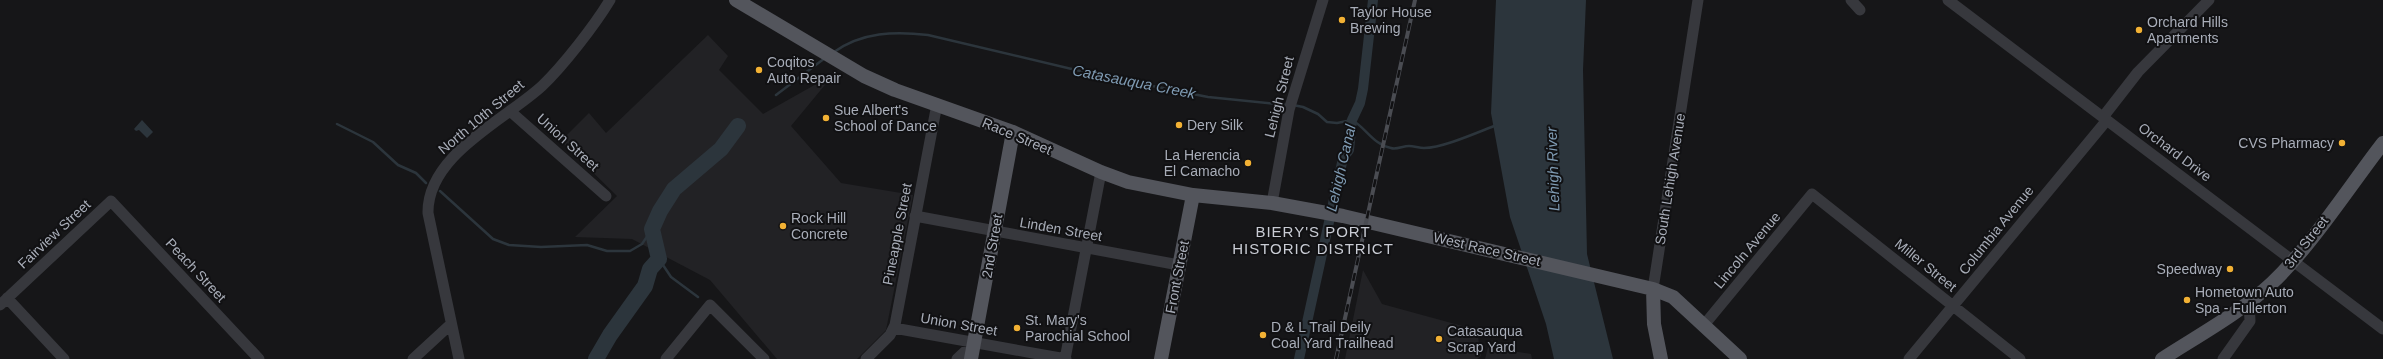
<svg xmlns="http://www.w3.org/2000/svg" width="2383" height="359" viewBox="0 0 2383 359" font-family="Helvetica,sans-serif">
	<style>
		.built { fill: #222225 }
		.water { fill: #2c353c }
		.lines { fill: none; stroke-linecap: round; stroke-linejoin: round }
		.stream { stroke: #2c353c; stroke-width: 2.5 }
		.canal { stroke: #2c353c; stroke-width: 10 }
		.river { stroke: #2c353c; stroke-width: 16 }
		.minor { stroke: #37383d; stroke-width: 11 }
		.major { stroke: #53555c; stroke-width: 14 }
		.rail-casing { stroke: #4a4c52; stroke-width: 4 }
		.rail { stroke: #111113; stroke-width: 2.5; stroke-dasharray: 8; stroke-linecap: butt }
		.poi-dot { fill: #f2b134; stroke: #111113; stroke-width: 1.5 }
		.labels { text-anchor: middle; stroke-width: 4; stroke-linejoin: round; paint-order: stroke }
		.poi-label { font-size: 14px; fill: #a8adb8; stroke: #111113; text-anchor: start }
		.street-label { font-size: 14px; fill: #a8adb8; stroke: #111113 }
		.water-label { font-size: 15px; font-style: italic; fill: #7f9bb3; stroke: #111113 }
		.neighbourhood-label { font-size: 15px; letter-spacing: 1px; fill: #c9ccd4; stroke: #111113 }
	</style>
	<rect width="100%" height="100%" fill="#161618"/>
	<path class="built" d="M708,35L728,56L719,70L763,114L834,74L791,126L841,183L913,195L886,330L857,359H777L710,280L632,239L575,237L617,196L561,141L589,113L606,133Z
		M1363,270L1382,304L1477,330L1481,356L1477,359H1345Z
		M1488,347L1531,354L1532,359H1485Z"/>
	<path class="water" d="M1496,0H1586L1583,70L1587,254L1613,359H1554L1546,324L1510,217L1491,113Z
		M142,120L153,132L147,138L139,130L136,131L134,129Z"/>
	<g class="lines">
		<path class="stream" d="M834,52C862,32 895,31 928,35L1097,75L1208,97L1288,105
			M776,95L825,58
			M1293,105L1303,107L1318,114L1327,122L1337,123L1352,120C1366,128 1374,145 1391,148C1396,150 1403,146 1409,146C1414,146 1419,148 1424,148C1442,148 1476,133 1494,126
			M337,124L373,142L398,165L416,173L426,183
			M440,191L493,239L509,245L541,247L587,245L607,251H630L642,244L652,229
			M659,259L671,277L698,297"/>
		<path class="canal" d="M1299,359L1343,158L1349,150L1352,120L1360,103L1363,89L1373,0"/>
		<path class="river" d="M596,359L610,335L645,286L650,269L659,259L652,229L660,211L674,189L721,149L738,126"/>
		<path class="minor" d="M1851,0L1860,10
			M1948,0L2383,329
			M510,111L606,196
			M2103,117L2138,72L2209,0
			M1272,203L1289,110L1323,0
			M915,216L1179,265
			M1653,289L1698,0
			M7,298L64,359
			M0,305L111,201L259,359
			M1704,325L1812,194L2020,359
			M894,328L1066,359
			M413,359L451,324
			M459,359L428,213C427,155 505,120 542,86C563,66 595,25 610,0
			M666,359L710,305L764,359
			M866,359L890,335L895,325L937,104
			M957,359L975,342
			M1065,359L1101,172
			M1909,359L2107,120
			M2223,359L2250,321L2249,302"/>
		<path class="major" d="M736,0L864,76L895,90L1013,132L1101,172L1128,182L1193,195L1272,203L1343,216L1653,289L1673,297L1740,359
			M1653,289L1654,324L1661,359
			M971,359L1013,132
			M1161,359L1193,195
			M2162,359C2199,335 2240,313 2272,283C2312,245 2349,187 2383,143"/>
		<g class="rail-casing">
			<path id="rail" d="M1336,359L1415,0"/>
		</g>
		<use href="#rail" class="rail"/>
	</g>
	<g class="poi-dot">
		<circle cx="1342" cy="20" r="4"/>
		<circle cx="2139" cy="30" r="4"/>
		<circle cx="759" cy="70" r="4"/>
		<circle cx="826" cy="118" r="4"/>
		<circle cx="1179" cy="125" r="4"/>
		<circle cx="2342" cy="143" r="4"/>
		<circle cx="1248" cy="163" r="4"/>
		<circle cx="783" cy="226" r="4"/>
		<circle cx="2230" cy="269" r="4"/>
		<circle cx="2187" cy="300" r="4"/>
		<circle cx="1017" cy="328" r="4"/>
		<circle cx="1263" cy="335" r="4"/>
		<circle cx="1439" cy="339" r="4"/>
	</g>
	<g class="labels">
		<g class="poi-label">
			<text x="1350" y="17">Taylor House<tspan x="1350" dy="16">Brewing</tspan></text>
			<text x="2147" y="27">Orchard Hills<tspan x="2147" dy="16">Apartments</tspan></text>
			<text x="767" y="67">Coqitos<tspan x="767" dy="16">Auto Repair</tspan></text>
			<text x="834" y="115">Sue Albert's<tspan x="834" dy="16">School of Dance</tspan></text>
			<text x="1187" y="130">Dery Silk</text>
			<text x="2334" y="148" text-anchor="end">CVS Pharmacy</text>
			<text x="1240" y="160" text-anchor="end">La Herencia<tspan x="1240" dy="16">El Camacho</tspan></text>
			<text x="791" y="223">Rock Hill<tspan x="791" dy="16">Concrete</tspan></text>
			<text x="2222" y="274" text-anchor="end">Speedway</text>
			<text x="2195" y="297">Hometown Auto<tspan x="2195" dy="16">Spa - Fullerton</tspan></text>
			<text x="1025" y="325">St. Mary's<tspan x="1025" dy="16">Parochial School</tspan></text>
			<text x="1271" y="332">D &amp; L Trail Deily<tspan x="1271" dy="16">Coal Yard Trailhead</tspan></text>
			<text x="1447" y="336">Catasauqua<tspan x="1447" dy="16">Scrap Yard</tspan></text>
		</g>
		<g class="street-label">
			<text transform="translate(1279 97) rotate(-76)" y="5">Lehigh Street</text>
			<text transform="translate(481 117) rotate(-40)" y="5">North 10th Street</text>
			<text transform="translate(1017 136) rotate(23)" y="5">Race Street</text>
			<text transform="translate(568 142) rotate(42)" y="5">Union Street</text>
			<text transform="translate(2175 152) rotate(37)" y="5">Orchard Drive</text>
			<text transform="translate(1670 179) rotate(-81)" y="5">South Lehigh Avenue</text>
			<text transform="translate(1061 229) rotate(10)" y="5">Linden Street</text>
			<text transform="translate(1996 230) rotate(-51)" y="5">Columbia Avenue</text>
			<text transform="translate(54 234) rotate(-43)" y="5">Fairview Street</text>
			<text transform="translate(897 234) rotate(-79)" y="5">Pineapple Street</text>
			<text transform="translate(2306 242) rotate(-52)" y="5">3rd Street</text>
			<text transform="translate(992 246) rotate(-80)" y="5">2nd Street</text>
			<text transform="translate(1487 249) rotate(13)" y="5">West Race Street</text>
			<text transform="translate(1747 250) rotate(-50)" y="5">Lincoln Avenue</text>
			<text transform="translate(1926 265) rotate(39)" y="5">Miller Street</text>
			<text transform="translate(196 270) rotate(47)" y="5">Peach Street</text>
			<text transform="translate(1177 277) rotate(-79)" y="5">Front Street</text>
			<text transform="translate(959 324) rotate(10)" y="5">Union Street</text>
		</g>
		<g class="water-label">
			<text transform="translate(1134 82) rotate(11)" y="5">Catasauqua Creek</text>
			<text transform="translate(1341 168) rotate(-77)" y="5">Lehigh Canal</text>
			<text transform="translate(1553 169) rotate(-92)" y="5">Lehigh River</text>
		</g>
		<g class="neighbourhood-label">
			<text x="1313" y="237">BIERY'S PORT<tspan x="1313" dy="17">HISTORIC DISTRICT</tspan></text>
		</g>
	</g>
</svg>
